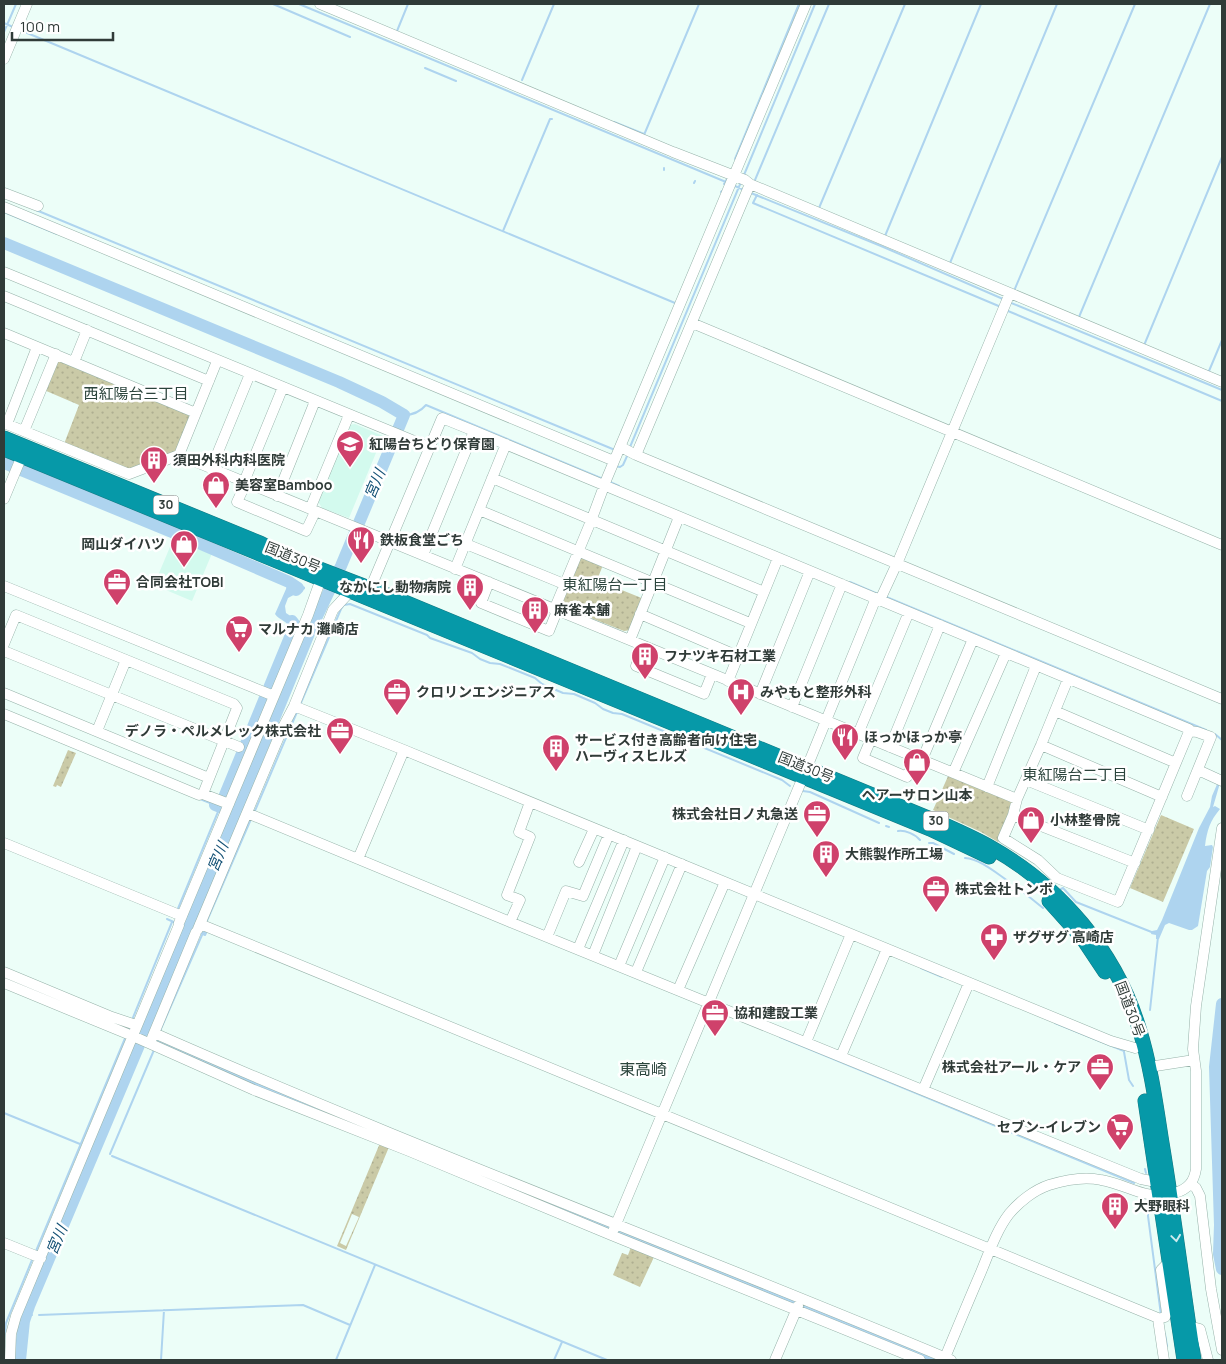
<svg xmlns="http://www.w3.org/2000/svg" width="1226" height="1364" viewBox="0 0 1226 1364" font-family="Manrope,'Noto Sans JP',sans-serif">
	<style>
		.built { fill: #d3faee }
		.grass { fill: url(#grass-dots); fill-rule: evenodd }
		.water { fill: #aed4ef }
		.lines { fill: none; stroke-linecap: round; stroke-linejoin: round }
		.stream { stroke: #aed4ef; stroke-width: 2 }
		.river { stroke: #aed4ef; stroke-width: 12 }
		.minor-casing { stroke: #96b2a9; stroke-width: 11 }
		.highway-casing { stroke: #157881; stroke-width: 15 }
		.minor { stroke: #fff; stroke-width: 10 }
		.highway { stroke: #0699a8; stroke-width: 14 }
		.oneway { stroke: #cdebee }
		.labels { text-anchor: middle; stroke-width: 5; stroke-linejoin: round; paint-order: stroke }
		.shield { fill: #fff; stroke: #6e7674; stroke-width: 1 }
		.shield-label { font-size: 12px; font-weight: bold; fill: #303b38 }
		.poi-label { font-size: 14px; font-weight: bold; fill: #303b38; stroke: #fff; text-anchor: start }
		.street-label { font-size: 14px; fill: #303b38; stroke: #fff }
		.neighbourhood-label { font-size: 15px; fill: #2b443c; stroke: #fff }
		.water-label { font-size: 15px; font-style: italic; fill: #155276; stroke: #fff }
		.quarter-label { font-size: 16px; fill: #2b443c; stroke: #fff }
	</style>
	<defs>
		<pattern id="grass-dots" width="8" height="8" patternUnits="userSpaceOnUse" patternTransform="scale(1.25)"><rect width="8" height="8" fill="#cacaa7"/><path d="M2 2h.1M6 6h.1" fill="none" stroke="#aeae90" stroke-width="1.8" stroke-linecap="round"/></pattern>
	</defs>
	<rect width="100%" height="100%" fill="#ecfef8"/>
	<path class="built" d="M355,424L383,436L349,518L322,508L317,500L349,425Z
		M175,535L213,551L192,601L154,585Z"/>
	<path class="grass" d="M57,359L192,414L177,453L133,471L64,444L79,405L44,390Z
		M583,557L603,565L597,580L644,599L631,630L624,631L563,607L560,602L574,570L579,572L574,570L578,559Z
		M68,750L76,753L61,787L57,785L56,787L53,786Z
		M949,774L1013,801L1009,819L998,842L981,832L933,810Z
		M1161,815L1194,829L1163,902L1130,888Z
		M380,1143L389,1147L346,1250L337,1246ZM352,1214L359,1217L346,1246L340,1243Z
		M631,1247L654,1257L640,1287L613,1275L622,1253L628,1255Z"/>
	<path class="water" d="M288,579L305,587V589L288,598L285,606L286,613L298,621L299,626L295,630L293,636L288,634C293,621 280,622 275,614L286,589Z
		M1218,782L1220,783L1213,807L1215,806L1220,809C1210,821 1207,830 1205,846L1212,845L1213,847L1210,867L1207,871L1198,926L1192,930H1189L1169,923L1165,925L1159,939H1156V935L1151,934L1152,931L1157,930L1162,920L1199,828L1210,807L1212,796Z"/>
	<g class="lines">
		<path class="stream" d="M273,4L350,37
			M299,4L726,182
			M4,23L13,27
			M20,30L675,303
			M397,31L408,4
			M4,32L16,4
			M425,68L456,81
			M522,80L554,4
			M614,122L644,134
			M644,135L699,4
			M735,159L799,4
			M664,170V168
			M744,175L815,4
			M755,180L829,4
			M694,183L695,181
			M724,184L727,179
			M735,186L744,190
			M721,192L722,191
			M751,193L881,246L1003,299
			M757,195L753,203L1001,307
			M819,208L905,4
			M36,210L615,450
			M4,212L57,234
			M503,231L550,119H552
			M885,236L981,4
			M950,263L1057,4
			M1014,291L1135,4
			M1009,302L1222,390
			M1008,311L1222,401
			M1079,317L1210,4
			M1145,343L1222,157
			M1209,371L1222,340
			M404,415C413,415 420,412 426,405L603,479
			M630,447L741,182
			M615,466L620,467L623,465L628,454
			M610,482L619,486
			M850,582L878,594
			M884,596L1206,730
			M313,609L319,612
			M307,630L319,635
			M300,705L341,609L344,605L350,604L427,635L430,638L472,653L480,659L490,663L500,664L535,678L542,684L563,693L574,694L595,703L603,709L613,713L622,714L782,780L790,786
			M1215,734L1222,740
			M803,791L810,792L879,823
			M200,799L215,805
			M254,813L297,712
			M886,826L889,827
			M898,831C905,830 915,834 920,840
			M929,843H933L954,854
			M965,858C980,859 996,873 1008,881
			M1017,887L1043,908
			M1061,889L1063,888L1076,902L1154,933
			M177,911L220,807
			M167,919L176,923
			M206,923L251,819
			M183,925L192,929
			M199,932L205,935L206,933L203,932
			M921,968L942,977
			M1150,1010L1158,937
			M132,1020L172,922
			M1055,1023L1124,1051
			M160,1031L202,935
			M780,1037L1134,1183
			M1124,1052L1129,1080L1133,1086
			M4,1113L80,1144
			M110,1154L154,1050
			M112,1156L607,1360
			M1145,1169L1146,1173
			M1148,1208V1216L1161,1315
			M36,1251L126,1036
			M27,1315H32
			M39,1315L303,1305L350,1325
			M1165,1334L1167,1346
			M4,1340L6,1323L32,1260
			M161,1360L164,1310
			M336,1360L375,1265
			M554,1360L562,1342"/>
		<path class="river" d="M4,243L339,382L382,402L404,415L341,566L310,631L189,926
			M4,463L201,544L289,582L298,588L296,590
			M215,805L220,807L295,625L292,621
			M1222,1004L1215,1067L1220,1225L1219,1254L1222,1269
			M110,1020L235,1075L375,1132
			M523,1193L936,1360
			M20,1360L24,1321L29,1306L188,929"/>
		<g class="minor-casing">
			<path id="minor" d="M320,4L673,152L745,180L750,184L1222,382
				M4,59L27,4
				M4,193L38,206
				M4,207L614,461
				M4,272L429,447
				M4,296L209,381
				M692,323L1222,545
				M4,333L196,413
				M74,362L87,330
				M4,423L129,474L179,455L1017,799
				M7,424L37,347
				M24,431L56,354
				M621,447L636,455L1222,699
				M179,455L217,361
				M636,455L750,184
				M211,469L250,374
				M492,478L764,592
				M244,482L283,387
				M246,483L237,502L306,531L315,512
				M277,496L315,401
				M4,499L24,451
				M310,509L349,415
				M479,510L750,623
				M466,544L564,584
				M423,555L474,431
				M455,569L506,444
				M489,582L481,603L549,631L557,611
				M4,586L274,696
				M368,594L442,418L474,431L1189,729L1188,734L1118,902L1057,878L1038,860L1003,838L1013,815L1017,799L1041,745L1068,679
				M880,600L899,559L1010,293
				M554,610L591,521L607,478L806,4
				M640,614L738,656
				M630,640L679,517
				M4,644L16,615L234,704L237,708L203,794L229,804
				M643,646L636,666L704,694L712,674
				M4,651L239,747
				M728,681L778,558
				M4,693L209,778
				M760,694L810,571
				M294,706L404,750L1111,1041L1135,1048
				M792,707L842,584
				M1055,711L1176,763
				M4,714L199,795L203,794
				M97,731L126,660
				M858,734L909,612
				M871,739L863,758L907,777L915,757
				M1041,745L1162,797
				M890,747L940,625
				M922,760L973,639
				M1198,770L1222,781
				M953,773L1006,653
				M1026,780L1149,830
				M987,787L1036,666
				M1187,796L1211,737L1197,732L1189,731
				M247,813L510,922L1141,1179L1151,1181L1157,1180
				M1013,815L1135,863
				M4,843L182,916
				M358,859L404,750
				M579,862L594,829
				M510,922L520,900L507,895L530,837L519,832L530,802
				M179,923L308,615L323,573
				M200,924L1158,1318
				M198,929L283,727L294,706L333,610L346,596L350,584
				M547,937L566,891L583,896L609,834
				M578,949L624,840
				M593,955L637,846
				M619,966L665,857
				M4,972L112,1017L136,1025
				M636,972L682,864
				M4,983L135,1037L254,1090L409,1151L611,1235L920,1360
				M678,990L725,882
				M154,1033C417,1149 686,1249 951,1360
				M152,1038L196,932
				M806,1042L851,934
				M841,1056L887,949
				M1149,1067L1194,1060
				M923,1090L969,983
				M1191,1184L1196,1188L1200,1196L1211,1289L1222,1350
				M614,1229L803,777L876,598
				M4,1243L41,1258
				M1189,1326L1200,1329L1208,1360
				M10,1360L11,1334L16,1316L179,925
				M775,1360L798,1306
				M944,1360C956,1331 968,1302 981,1272C989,1253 996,1231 1009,1214C1019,1202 1034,1190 1049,1185C1065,1180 1084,1176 1101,1180C1130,1185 1144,1201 1175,1193C1188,1189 1194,1182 1196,1169V1071L1193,1049L1196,1006L1222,828
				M1164,1360L1158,1319L1165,1317L1167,1313L1161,1270L1169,1262"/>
		</g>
		<g class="highway-casing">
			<path id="highway" d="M4,438L260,543L281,554L390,596L938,822C956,830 975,838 992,848C1061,887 1116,952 1139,1028C1151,1066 1156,1105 1162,1143C1174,1215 1183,1288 1194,1360
				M4,449L930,829L989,857
				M1049,901L1083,939L1105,972
				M1145,1101L1184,1360"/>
		</g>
		<use href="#minor" class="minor"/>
		<use href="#highway" class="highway"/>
	</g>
	<defs><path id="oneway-chevron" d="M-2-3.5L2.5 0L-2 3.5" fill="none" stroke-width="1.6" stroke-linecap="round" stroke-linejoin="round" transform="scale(1.25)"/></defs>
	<use class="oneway" href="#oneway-chevron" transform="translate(1176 1238) rotate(82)"/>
	<defs>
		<g id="school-pin" transform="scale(1.4375)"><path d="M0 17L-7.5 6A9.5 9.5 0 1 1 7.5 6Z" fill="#cf416b" stroke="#fff"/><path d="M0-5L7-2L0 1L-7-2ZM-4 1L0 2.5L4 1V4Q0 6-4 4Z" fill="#fff"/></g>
		<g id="building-pin" transform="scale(1.4375)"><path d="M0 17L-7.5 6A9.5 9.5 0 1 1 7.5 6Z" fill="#cf416b" stroke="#fff"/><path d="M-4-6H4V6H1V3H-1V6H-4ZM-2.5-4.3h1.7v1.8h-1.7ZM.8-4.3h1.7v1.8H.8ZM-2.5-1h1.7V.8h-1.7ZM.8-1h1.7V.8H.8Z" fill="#fff"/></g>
		<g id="shop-pin" transform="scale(1.4375)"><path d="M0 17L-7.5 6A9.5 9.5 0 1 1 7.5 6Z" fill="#cf416b" stroke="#fff"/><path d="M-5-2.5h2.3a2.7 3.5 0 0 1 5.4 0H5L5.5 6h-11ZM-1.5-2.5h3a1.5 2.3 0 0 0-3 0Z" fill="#fff"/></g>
		<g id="restaurant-pin" transform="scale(1.4375)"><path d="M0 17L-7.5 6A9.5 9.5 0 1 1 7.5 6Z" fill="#cf416b" stroke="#fff"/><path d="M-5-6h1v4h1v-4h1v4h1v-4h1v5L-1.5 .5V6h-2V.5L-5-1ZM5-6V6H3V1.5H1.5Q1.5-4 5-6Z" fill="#fff"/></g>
		<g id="office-pin" transform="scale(1.4375)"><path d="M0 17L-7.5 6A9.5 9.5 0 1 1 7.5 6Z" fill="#cf416b" stroke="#fff"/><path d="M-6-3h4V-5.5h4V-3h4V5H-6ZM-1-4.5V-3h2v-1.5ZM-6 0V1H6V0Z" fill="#fff"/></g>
		<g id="supermarket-pin" transform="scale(1.4375)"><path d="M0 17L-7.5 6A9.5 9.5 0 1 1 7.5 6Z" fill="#cf416b" stroke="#fff"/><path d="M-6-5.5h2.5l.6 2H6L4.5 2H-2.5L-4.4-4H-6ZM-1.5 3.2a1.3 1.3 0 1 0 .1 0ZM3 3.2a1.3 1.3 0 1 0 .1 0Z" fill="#fff"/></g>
		<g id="hospital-pin" transform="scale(1.4375)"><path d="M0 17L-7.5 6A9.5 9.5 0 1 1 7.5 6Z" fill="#cf416b" stroke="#fff"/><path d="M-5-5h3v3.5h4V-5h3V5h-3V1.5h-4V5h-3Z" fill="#fff"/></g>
		<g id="pharmacy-pin" transform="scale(1.4375)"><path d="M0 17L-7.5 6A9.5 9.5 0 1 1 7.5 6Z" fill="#cf416b" stroke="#fff"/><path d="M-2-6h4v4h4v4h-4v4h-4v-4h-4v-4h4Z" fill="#fff"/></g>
	</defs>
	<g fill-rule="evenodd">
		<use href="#school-pin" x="350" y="444"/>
		<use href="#building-pin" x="154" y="460"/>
		<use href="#shop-pin" x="216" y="485"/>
		<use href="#restaurant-pin" x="361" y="540"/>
		<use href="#shop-pin" x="184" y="544"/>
		<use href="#office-pin" x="117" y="582"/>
		<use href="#building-pin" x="470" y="587"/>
		<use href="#building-pin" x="535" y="610"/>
		<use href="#supermarket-pin" x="239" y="629"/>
		<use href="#building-pin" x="645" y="656"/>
		<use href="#office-pin" x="397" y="692"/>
		<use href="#hospital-pin" x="741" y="692"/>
		<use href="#office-pin" x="340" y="731"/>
		<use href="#restaurant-pin" x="845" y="737"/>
		<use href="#building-pin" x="556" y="748"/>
		<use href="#shop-pin" x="917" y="762"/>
		<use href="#office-pin" x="817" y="814"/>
		<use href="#shop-pin" x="1031" y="820"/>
		<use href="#building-pin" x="826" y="854"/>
		<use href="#office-pin" x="936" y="889"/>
		<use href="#pharmacy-pin" x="994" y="937"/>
		<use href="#office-pin" x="715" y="1013"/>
		<use href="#office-pin" x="1100" y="1067"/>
		<use href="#supermarket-pin" x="1120" y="1127"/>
		<use href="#building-pin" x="1115" y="1206"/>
	</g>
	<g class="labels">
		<g class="shield">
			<rect x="153.5" y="495.5" width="25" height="19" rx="4"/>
			<rect x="923.5" y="811.5" width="25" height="19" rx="4"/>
		</g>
		<g class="shield-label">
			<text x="166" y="509">30</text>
			<text x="936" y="825">30</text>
		</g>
		<g class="poi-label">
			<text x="369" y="449">紅陽台ちどり保育園</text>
			<text x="173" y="465">須田外科内科医院</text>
			<text x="235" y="490">美容室Bamboo</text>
			<text x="380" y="545">鉄板食堂ごち</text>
			<text x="165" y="549" text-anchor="end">岡山ダイハツ</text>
			<text x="136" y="587">合同会社TOBI</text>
			<text x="451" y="592" text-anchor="end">なかにし動物病院</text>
			<text x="554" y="615">麻雀本舗</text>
			<text x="258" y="634">マルナカ 灘崎店</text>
			<text x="664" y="661">フナツキ石材工業</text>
			<text x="416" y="697">クロリンエンジニアス</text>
			<text x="760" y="697">みやもと整形外科</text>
			<text x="321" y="736" text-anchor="end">デノラ・ペルメレック株式会社</text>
			<text x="864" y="742">ほっかほっか亭</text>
			<text x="575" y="745">サービス付き高齢者向け住宅<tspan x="575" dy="16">ハーヴィスヒルズ</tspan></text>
			<text x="917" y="800" text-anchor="middle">ヘアーサロン山本</text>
			<text x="798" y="819" text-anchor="end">株式会社日ノ丸急送</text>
			<text x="1050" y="825">小林整骨院</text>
			<text x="845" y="859">大熊製作所工場</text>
			<text x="955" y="894">株式会社トンボ</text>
			<text x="1013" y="942">ザグザグ 高崎店</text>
			<text x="734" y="1018">協和建設工業</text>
			<text x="1081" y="1072" text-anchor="end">株式会社アール・ケア</text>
			<text x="1101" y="1132" text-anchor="end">セブン-イレブン</text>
			<text x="1134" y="1211">大野眼科</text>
		</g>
		<g class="street-label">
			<text transform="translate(293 557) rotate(22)" y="5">国道30号</text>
			<text transform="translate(806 767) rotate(22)" y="5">国道30号</text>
			<text transform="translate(1130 1009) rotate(69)" y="5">国道30号</text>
		</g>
		<g class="neighbourhood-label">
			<text x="136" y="399">西紅陽台三丁目</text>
			<text x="615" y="590">東紅陽台一丁目</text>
			<text x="1075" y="780">東紅陽台二丁目</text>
		</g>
		<g class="water-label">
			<text transform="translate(375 484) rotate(-67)" y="5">宮川</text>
			<text transform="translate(218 857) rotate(-67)" y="5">宮川</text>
			<text transform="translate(57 1240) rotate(-67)" y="5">宮川</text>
		</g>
		<g class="quarter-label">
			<text x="643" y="1075">東高崎</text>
		</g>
	</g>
	<rect width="1226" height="1364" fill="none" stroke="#303b38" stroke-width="10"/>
	<path d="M12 32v8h101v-8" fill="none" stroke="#303b38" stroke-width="2.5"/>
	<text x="20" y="32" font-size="15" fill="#303b38" stroke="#ffffff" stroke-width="4" paint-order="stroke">100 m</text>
</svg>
